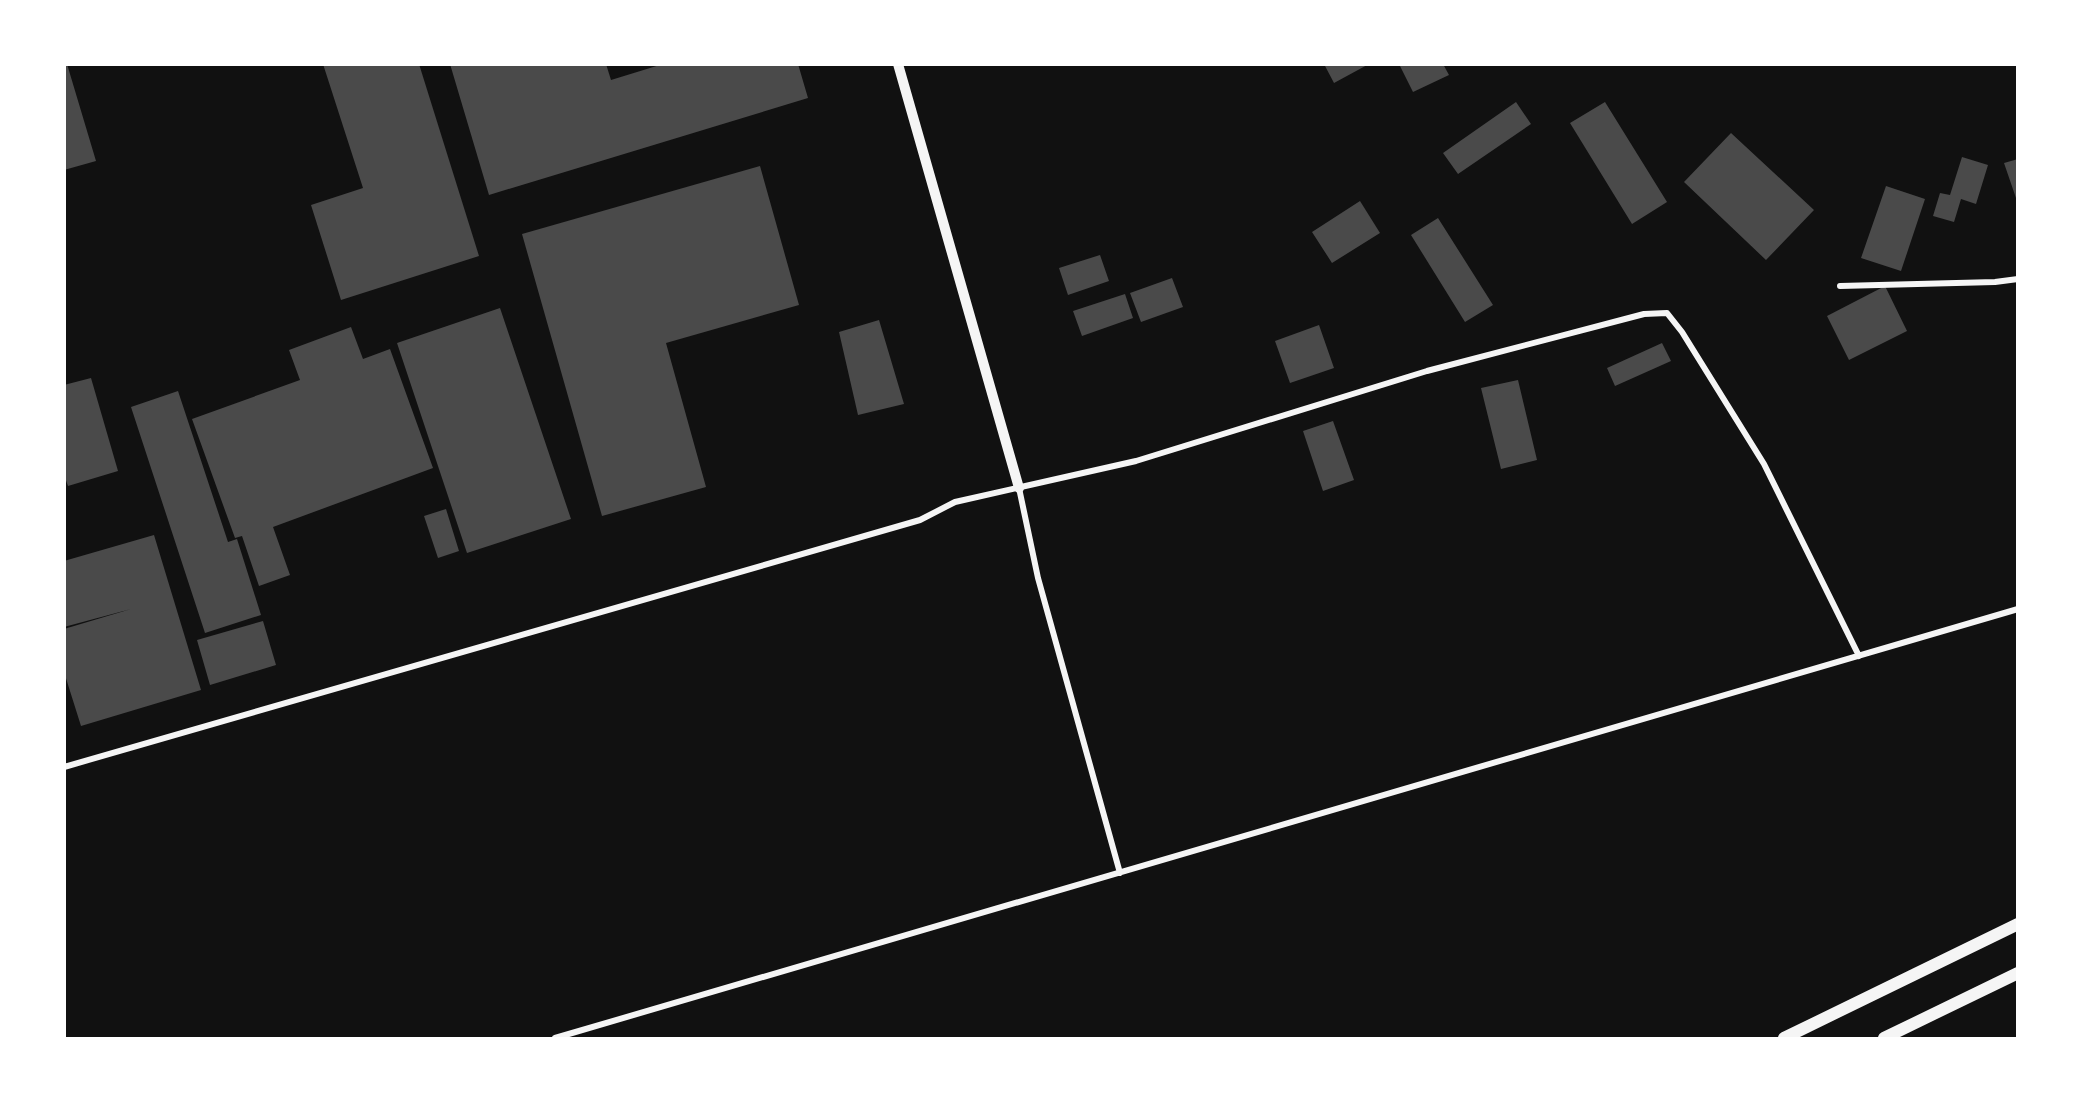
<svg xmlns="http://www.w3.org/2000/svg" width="2082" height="1103" viewBox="0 0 2082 1103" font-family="'Public Sans',sans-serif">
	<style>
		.building { fill: #4a4a4a }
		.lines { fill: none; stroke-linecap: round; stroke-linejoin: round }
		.minor { stroke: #f5f5f5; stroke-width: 6 }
		.tertiary { stroke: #f5f5f5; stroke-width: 10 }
		.secondary { stroke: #f5f5f5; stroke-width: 12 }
	</style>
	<rect width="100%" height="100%" fill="#111"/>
	<path class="building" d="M64,64H67L96,161L64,170Z
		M323,64H419L479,256L341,300L311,205L363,188Z
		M450,64H606L611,80L663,64H798L808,98L489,195Z
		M1324,64H1369L1334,83Z
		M1399,64H1443L1449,75L1413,92Z
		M1516,102L1531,124L1458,174L1443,153Z
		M1605,102L1667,202L1632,224L1570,123Z
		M1731,133L1814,210L1766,260L1684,182Z
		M1962,157L1988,165L1976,204L1961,199L1954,222L1933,216L1940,193L1950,195Z
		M2018,159V201H2017L2004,163Z
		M760,166L799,305L666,343L706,487L602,516L522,234Z
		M1886,186L1925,199L1901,271L1861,258Z
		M1360,201L1380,233L1332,263L1312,232Z
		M1438,218L1493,305L1465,322L1411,235Z
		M1100,255L1109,281L1068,295L1059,268Z
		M1172,278L1183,307L1141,322L1130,293Z
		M1885,286L1907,331L1849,360L1827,316Z
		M1125,294L1133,318L1082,336L1073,311Z
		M500,308L571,519L467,553L397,343Z
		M879,320L904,404L858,415L839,332Z
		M1319,325L1334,368L1290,383L1275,341Z
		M351,327L363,359L390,349L433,468L273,527L290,575L259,586L242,536L235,538L192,419L300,380L289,350Z
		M1662,343L1671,361L1615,386L1607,368Z
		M91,378L118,471L68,486L64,475V385Z
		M1518,380L1537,460L1501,469L1481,388Z
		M178,391L228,542L237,539L261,615L205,633L131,407Z
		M1333,421L1354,480L1323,491L1303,431Z
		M446,509L459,551L438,558L424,516Z
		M154,535L201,690L81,726L64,672V629L131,609L64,627V561Z
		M263,621L276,665L210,685L197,640Z"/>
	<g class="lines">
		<path class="minor" d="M1840,286L1995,282L2018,279
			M1019,488L1038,578L1120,873
			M64,767L920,520L955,502L1136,461L1427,371L1644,314L1667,313L1682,332L1764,464L1859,656
			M555,1038L2018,609"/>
		<path class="tertiary" d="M898,64L1019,488"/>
		<path class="secondary" d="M1784,1038L2018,924
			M1884,1038L2018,973"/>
	</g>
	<rect width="2082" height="1103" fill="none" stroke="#ffffff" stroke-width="132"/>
</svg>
